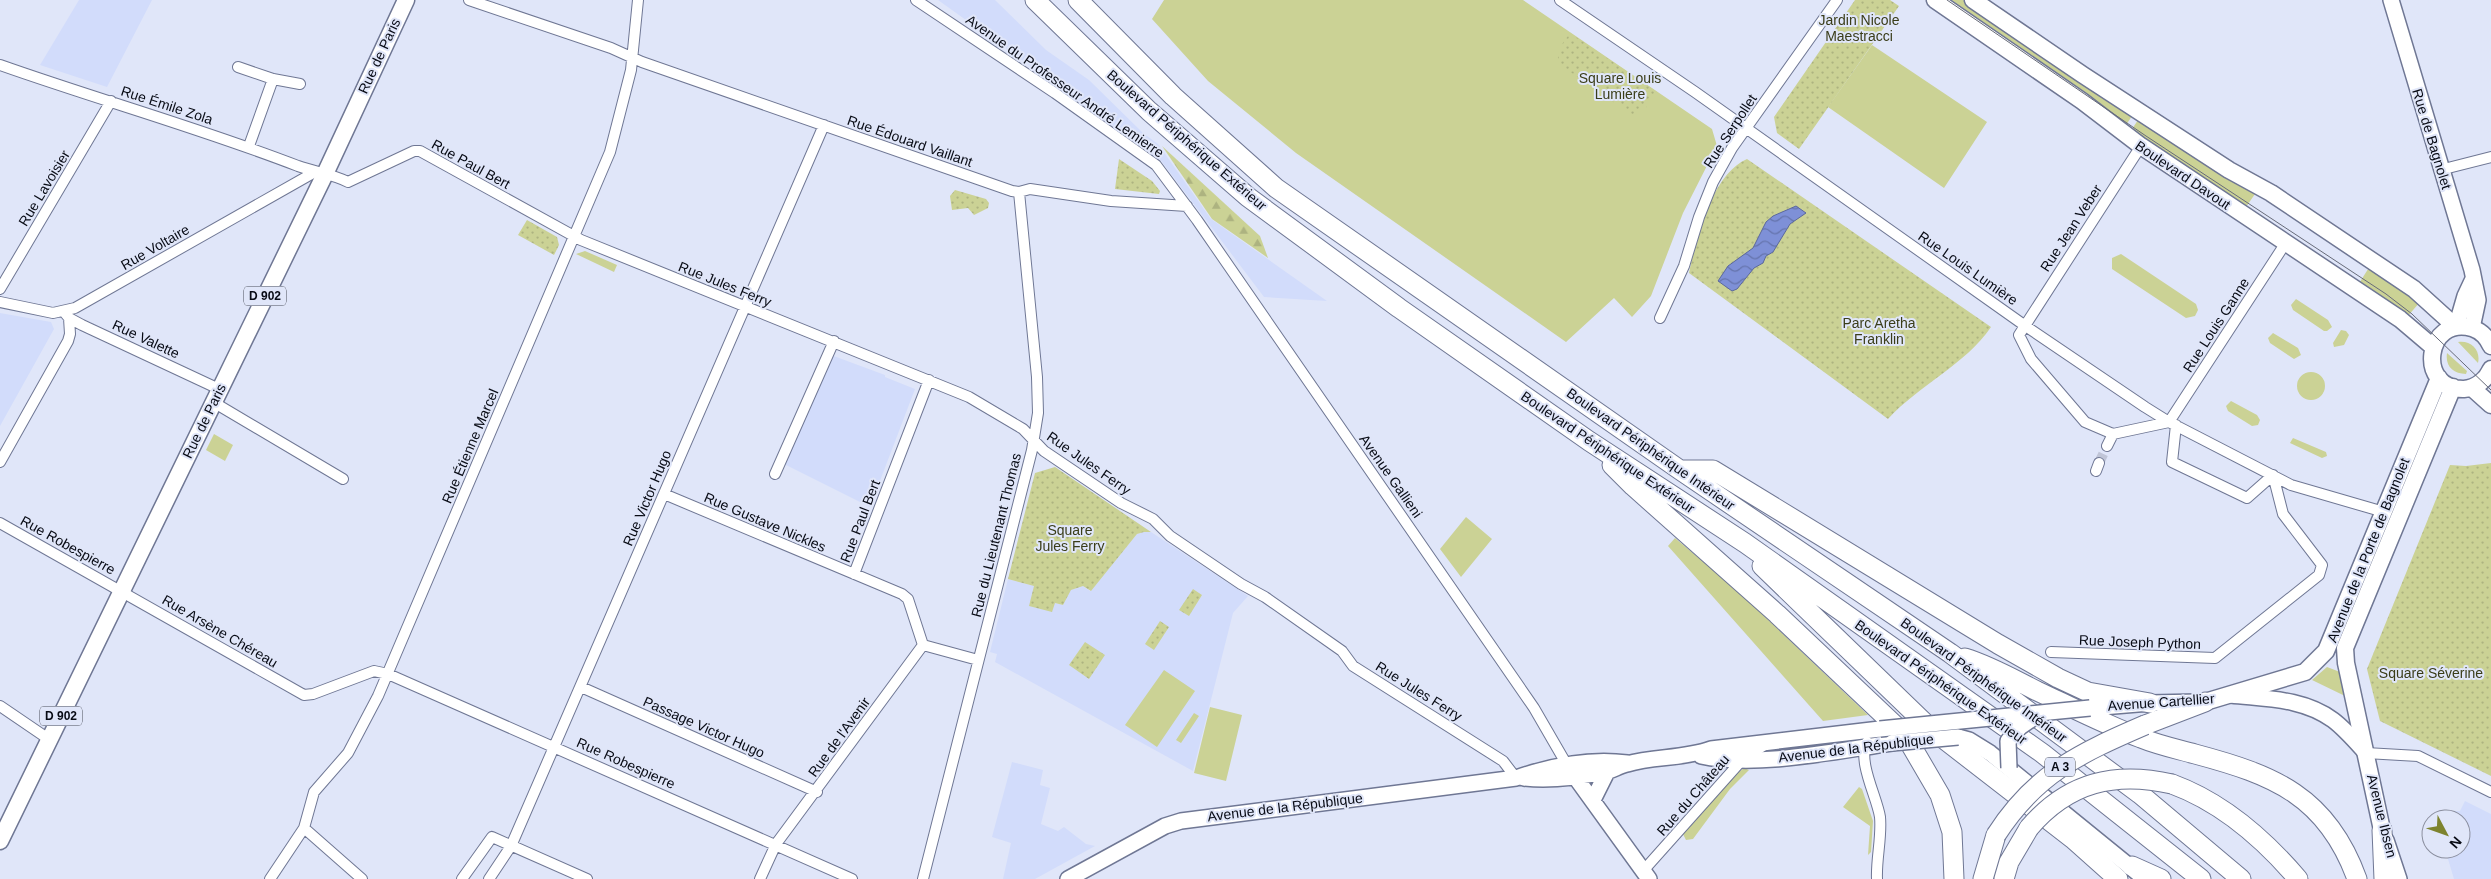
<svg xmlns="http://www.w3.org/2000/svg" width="2491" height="879" viewBox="0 0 2491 879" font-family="Arial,sans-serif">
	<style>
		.built { fill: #d2dcfb }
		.grass { fill: #cbd295 }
		.forest { fill: url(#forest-firs) }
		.park { fill: url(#park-dots) }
		.water { fill: url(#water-waves); stroke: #5b689d }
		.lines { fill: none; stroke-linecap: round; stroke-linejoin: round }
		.street-tunnel { stroke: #c0c5d7; stroke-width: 10; stroke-dasharray: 10 5; stroke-linecap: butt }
		.street-casing { stroke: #6f7794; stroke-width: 12 }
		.secondary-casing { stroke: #6f7794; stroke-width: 18 }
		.primary-casing { stroke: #6f7794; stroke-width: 19 }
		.highway-casing { stroke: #6f7794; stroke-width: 21 }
		.street { stroke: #fff; stroke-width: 10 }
		.secondary { stroke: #fff; stroke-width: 15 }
		.primary { stroke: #fff; stroke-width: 16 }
		.highway { stroke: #fff; stroke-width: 19 }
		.tram { stroke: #676b79; stroke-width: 1 }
		.secondary-bridge-casing { stroke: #6f7794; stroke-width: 18; stroke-linecap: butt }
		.highway-bridge-casing { stroke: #6f7794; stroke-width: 21; stroke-linecap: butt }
		.secondary-bridge { stroke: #fff; stroke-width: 15 }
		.highway-bridge { stroke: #fff; stroke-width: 19 }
		.labels { text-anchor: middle; stroke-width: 4; stroke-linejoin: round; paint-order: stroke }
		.shield { fill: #e0e6f9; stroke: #494d59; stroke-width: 1 }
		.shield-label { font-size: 12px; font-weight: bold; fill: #080b15 }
		.park-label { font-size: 14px; fill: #3a3d19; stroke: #e0e6f9 }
		.street-label { font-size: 14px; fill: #080b15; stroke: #e0e6f9 }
	</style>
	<defs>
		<pattern id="forest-firs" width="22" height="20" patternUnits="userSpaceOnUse" patternTransform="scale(1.25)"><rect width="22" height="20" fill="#cbd295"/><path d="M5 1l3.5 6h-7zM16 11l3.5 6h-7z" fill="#adb380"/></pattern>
		<pattern id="park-dots" width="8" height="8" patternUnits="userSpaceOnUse" patternTransform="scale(1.25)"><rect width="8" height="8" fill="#cbd295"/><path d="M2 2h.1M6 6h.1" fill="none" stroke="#adb380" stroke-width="1.8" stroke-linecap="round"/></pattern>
		<pattern id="water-waves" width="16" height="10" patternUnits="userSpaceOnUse" patternTransform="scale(1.25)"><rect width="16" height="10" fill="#7e90d7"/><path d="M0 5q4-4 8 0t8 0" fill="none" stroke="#6574ad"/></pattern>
	</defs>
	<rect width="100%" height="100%" fill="#e0e6f9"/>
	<path class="built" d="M79,0H152L107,87L40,65Z
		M938,0H995L1046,50L1089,80L1143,133L1158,144L1211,219L1327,301L1264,297L1159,158Z
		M0,313L51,322L54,329L0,426Z
		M831,355L885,375V377L915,389L870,507L782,463Z
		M1144,532H1151L1248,596L1233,613L1193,771L995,662L997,654L990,652L1008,579L1034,586L1055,603L1063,605L1070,590L1083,586L1090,591L1137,534Z
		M1012,762L1043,770L1040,785L1050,788L1041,824L1058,831L1064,827L1086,844L1095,846L1035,879H1003L1011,843L992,837Z
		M2465,801L2491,814V879H2454L2445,849H2461V819H2442L2451,811H2460Z"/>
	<path class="grass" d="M1164,0H1523L1712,129L1717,146L1683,213L1651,296L1632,317L1614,298L1566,342L1296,153L1208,81L1152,19Z
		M1944,0H1963L2132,116L2126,125Z
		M1872,45L1987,122L1944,188L1828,107Z
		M2138,120L2257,191L2244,210L2138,137L2140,134L2132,129Z
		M585,251L617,265L614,272L576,254Z
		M2121,254L2196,304L2198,310L2195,316L2186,318L2112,269V258Z
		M2370,266L2420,302L2407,317L2358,285Z
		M2296,299L2328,320L2332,327L2327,331H2324L2293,310L2291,305Z
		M2341,330L2346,331L2349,335L2344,345L2334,347L2333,343Z
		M2273,333L2298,348L2301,355L2294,359L2270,343L2268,338Z
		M2458,342C2471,340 2481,350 2478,363Z
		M2447,353L2467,371L2466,374C2453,374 2445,366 2447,353Z
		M2297 386a14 14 0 1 1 28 0a14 14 0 1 1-28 0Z
		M2231,401L2257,415L2260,420L2258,425L2252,426L2228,411L2226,406Z
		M214,434L233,445L225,461L206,450Z
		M2293,438L2326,452L2327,456L2322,458L2290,443Z
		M1466,517L1492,539L1461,577L1440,549Z
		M1675,538L1738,591L1868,715L1823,721L1668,546Z
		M2327,667L2340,672L2345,696L2312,680Z
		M1164,670L1195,691L1157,747L1125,725Z
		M1210,707L1242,715L1226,781L1194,773Z
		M1194,713L1199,716L1181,743L1176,740Z
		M1744,768L1749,770L1730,789L1693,839L1686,840L1683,834L1735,775Z
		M1859,787L1862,789L1873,821L1871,852L1868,855L1870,826L1843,807Z"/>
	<path class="forest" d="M1162,146L1260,236L1268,258L1212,219Z"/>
	<path class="park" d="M1855,0H1890L1899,6L1799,149L1777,133L1774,117Z
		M1570,33L1657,92L1645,109L1632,115L1559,64C1555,51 1563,43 1570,33Z
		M1119,159L1152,181L1160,191L1159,194L1115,189Z
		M1747,159L1991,327C1965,365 1919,385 1888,419L1689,273C1696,238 1712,174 1747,159Z
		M955,190L986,199L989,203L988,208L974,215L968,208L952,210L950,196Z
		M527,220L557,237L559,245L554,255L518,235Z
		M2491,463V776L2380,721L2367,669L2450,465L2466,466Z
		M1055,467L1151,532H1144L1137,534L1091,591L1083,586L1071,590L1063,605L1055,603L1052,612L1029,606L1034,586L1008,579L1035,473Z
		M1193,589L1202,595L1189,616L1179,610Z
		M1160,621L1169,627L1154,650L1145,644Z
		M1085,642L1105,655L1089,679L1069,665Z"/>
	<path class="water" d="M1796,206L1806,213L1790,224L1773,252L1766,256L1763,263L1754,268L1737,289L1732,291L1718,281L1728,266L1753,248L1766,222L1773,216Z"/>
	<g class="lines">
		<path class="street-tunnel" d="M2099,463L2107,446"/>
		<g class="street-casing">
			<path id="street" d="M469,0L611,48L642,62L1012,191L1019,192L1030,189L1111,201L1187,206
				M916,0L1055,93L1156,165L1197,220L1534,708L1567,765
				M1560,0L1695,92L2024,325L2145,407L2169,422L2291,485L2384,512
				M0,65C99,100 200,128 298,166C315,172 332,174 348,182L414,151H420L581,240L969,397L1023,429L1044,451L1121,503L1153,519L1170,536L1241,584L1265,597L1342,651L1353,666L1503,761L1516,778
				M238,67L273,79L300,84
				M249,146L273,79
				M2141,146L2019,335L2031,359L2085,422L2113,434L2169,422
				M2440,170L2491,157
				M0,289L111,101
				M0,302L53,313L75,308L315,172
				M64,312L69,318L82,325L219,389
				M1660,318L1684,266L1699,217L1713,182L1732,148L1837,0
				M213,402L343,479
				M2169,422L2285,244
				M2107,446L2113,434
				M0,462L68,341L70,334L69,318
				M2096,471L2099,463
				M775,474L834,341
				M664,494L902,594L908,599L923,645L978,660
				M0,523L304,695L313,694L374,671L388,674L852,879
				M854,574L929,380
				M2051,652L2215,658L2319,575L2322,565L2283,514L2273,475L2247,498L2172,462L2176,425
				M581,687L817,792
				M0,706L50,740
				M1867,742C1857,761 1877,797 1880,817C1882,837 1876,859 1877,879
				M2366,753L2418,756L2491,792
				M304,828L362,879
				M1643,871L1743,759L1766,744
				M270,879L304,828L314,792L348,753L378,696L610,152L631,70L638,0
				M462,879L492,837L587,879
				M489,879L511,846L824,125
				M760,879L776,844L923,645
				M923,879L1032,450L1038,413L1037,377L1019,192"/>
		</g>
		<g class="secondary-casing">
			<path id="secondary" d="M2391,0L2472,270L2478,300L2472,328
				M2456,327L2465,296L2473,279
				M2231,695C2266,699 2303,698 2333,720C2345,729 2356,742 2366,753
				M2090,708L2150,703L2198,702
				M1958,737L1969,740L1990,753L2139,874
				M1701,756C1756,768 1836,751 1892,743
				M1571,771L1649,879
				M1524,778C1550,781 1580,777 1605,772C1613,770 1619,766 1627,764C1654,756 1683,759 1711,749L1880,729
				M1593,800L1607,772
				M2386,840L2399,879
				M1068,879L1165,826L1181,821L1516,778C1551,766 1590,758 1627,763"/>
		</g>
		<g class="primary-casing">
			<path id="primary" d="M1935,0L2082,101L2141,146L2400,319L2433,347
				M1973,0L2083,75L2229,170L2271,193L2414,289L2456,327
				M2491,346C2487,337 2481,331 2472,328C2425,315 2416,390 2464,389C2476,388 2486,380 2491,369
				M2472,388L2491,405
				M2205,702L2305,672L2326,651L2439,378
				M2382,830L2346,663L2345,648L2453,387
				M0,841L325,174L406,0"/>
		</g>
		<g class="highway-casing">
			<path id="highway" d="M1035,0L1149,111L1248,197L1399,308L1589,441L1745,543L2042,753L2201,879
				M1078,0L1173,96L1276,188L1680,470L1950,653L2140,794L2241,879
				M1612,465L1633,486L1777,614L1905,735L1940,795L1952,832L1954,879
				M1680,470H1713L1998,644L2058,678L2088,692L2150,703
				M1762,566L1931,729L2073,839L2118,879
				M1965,658C1991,666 2013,679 2037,691C2071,707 2106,725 2141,738C2158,745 2177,749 2195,754C2274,775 2327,796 2357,879
				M2145,725L2205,702
				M2172,784C2221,802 2264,839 2298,879
				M2382,830L2384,879
				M2132,866L2161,879
				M1983,879L1996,835
				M2004,879L2009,862L2029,828"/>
		</g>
		<use href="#street" class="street"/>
		<use href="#secondary" class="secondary"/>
		<use href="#primary" class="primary"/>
		<use href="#highway" class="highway"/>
		<path class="tram" d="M1947,0L2146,136L2386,294L2412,314L2491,390"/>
		<g class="secondary-bridge-casing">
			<path id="secondary-bridge" d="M1880,729L2090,708
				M1892,743L1958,737
				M2009,768L2008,741L2020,727L2039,714"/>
		</g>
		<g class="highway-bridge-casing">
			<path id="highway-bridge" d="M2029,828C2068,782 2115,771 2172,784
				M1996,835C2035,774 2080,753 2145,725"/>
		</g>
		<use href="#secondary-bridge" class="secondary-bridge"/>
		<use href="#highway-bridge" class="highway-bridge"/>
	</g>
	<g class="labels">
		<g class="shield">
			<rect x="244" y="286.5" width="42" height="19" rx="4"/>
			<rect x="40" y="706.5" width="42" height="19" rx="4"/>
			<rect x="2045" y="757.5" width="30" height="19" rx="4"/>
		</g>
		<g class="shield-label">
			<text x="265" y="300">D 902</text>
			<text x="61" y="720">D 902</text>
			<text x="2060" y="771">A 3</text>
		</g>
		<g class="park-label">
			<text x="1859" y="25">Jardin Nicole<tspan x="1859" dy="16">Maestracci</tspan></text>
			<text x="1620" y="83">Square Louis<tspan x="1620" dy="16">Lumière</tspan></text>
			<text x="1879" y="328">Parc Aretha<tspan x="1879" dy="16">Franklin</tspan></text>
			<text x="1070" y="535">Square<tspan x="1070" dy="16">Jules Ferry</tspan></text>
			<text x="2431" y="678">Square Séverine</text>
		</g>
		<g class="street-label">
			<text transform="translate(379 56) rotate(-65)" y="5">Rue de Paris</text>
			<text transform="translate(1065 86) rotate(35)" y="5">Avenue du Professeur André Lemierre</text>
			<text transform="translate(167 105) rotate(18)" y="5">Rue Émile Zola</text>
			<text transform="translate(1730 131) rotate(-57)" y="5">Rue Serpollet</text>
			<text transform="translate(2432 139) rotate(73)" y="5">Rue de Bagnolet</text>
			<text transform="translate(1187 140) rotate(41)" y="5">Boulevard Périphérique Extérieur</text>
			<text transform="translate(910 141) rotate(19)" y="5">Rue Édouard Vaillant</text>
			<text transform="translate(471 164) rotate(29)" y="5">Rue Paul Bert</text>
			<text transform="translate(2183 175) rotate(34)" y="5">Boulevard Davout</text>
			<text transform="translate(44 188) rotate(-59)" y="5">Rue Lavoisier</text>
			<text transform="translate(2071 228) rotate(-57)" y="5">Rue Jean Veber</text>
			<text transform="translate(155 247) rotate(-30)" y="5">Rue Voltaire</text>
			<text transform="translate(1968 268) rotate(35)" y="5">Rue Louis Lumière</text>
			<text transform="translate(725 284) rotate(22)" y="5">Rue Jules Ferry</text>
			<text transform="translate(2216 325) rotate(-57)" y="5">Rue Louis Ganne</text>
			<text transform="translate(146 339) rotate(25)" y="5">Rue Valette</text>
			<text transform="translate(204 421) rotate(-64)" y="5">Rue de Paris</text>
			<text transform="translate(470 446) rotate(-67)" y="5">Rue Étienne Marcel</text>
			<text transform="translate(1651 449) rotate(35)" y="5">Boulevard Périphérique Intérieur</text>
			<text transform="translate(1608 452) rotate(34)" y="5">Boulevard Périphérique Extérieur</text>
			<text transform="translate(1089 463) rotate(35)" y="5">Rue Jules Ferry</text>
			<text transform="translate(1391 476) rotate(55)" y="5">Avenue Gallieni</text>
			<text transform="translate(647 498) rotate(-67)" y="5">Rue Victor Hugo</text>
			<text transform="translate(860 521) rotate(-69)" y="5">Rue Paul Bert</text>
			<text transform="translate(765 522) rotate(23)" y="5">Rue Gustave Nickles</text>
			<text transform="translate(996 535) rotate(-76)" y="5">Rue du Lieutenant Thomas</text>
			<text transform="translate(68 545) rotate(29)" y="5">Rue Robespierre</text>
			<text transform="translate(2368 550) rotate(-68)" y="5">Avenue de la Porte de Bagnolet</text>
			<text transform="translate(220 631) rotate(30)" y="5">Rue Arsène Chéreau</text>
			<text transform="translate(2140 642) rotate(2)" y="5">Rue Joseph Python</text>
			<text transform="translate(1984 680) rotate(36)" y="5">Boulevard Périphérique Intérieur</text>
			<text transform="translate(1941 682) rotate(35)" y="5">Boulevard Périphérique Extérieur</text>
			<text transform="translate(1419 691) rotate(32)" y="5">Rue Jules Ferry</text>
			<text transform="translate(2161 702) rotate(-4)" y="5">Avenue Cartellier</text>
			<text transform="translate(704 727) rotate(24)" y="5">Passage Victor Hugo</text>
			<text transform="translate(839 737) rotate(-54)" y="5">Rue de l'Avenir</text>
			<text transform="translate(1856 748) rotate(-7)" y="5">Avenue de la République</text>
			<text transform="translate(626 763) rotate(24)" y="5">Rue Robespierre</text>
			<text transform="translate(1693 795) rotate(-49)" y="5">Rue du Château</text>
			<text transform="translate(1285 807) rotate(-7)" y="5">Avenue de la République</text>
			<text transform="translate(2382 816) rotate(76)" y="5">Avenue Ibsen</text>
		</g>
	</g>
	<g transform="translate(2446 834) rotate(131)"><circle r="24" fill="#e0e6f9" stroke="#8a8e9e"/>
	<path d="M0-4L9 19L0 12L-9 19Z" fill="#7d832e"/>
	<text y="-8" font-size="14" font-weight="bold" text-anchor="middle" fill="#080b15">N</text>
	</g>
</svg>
